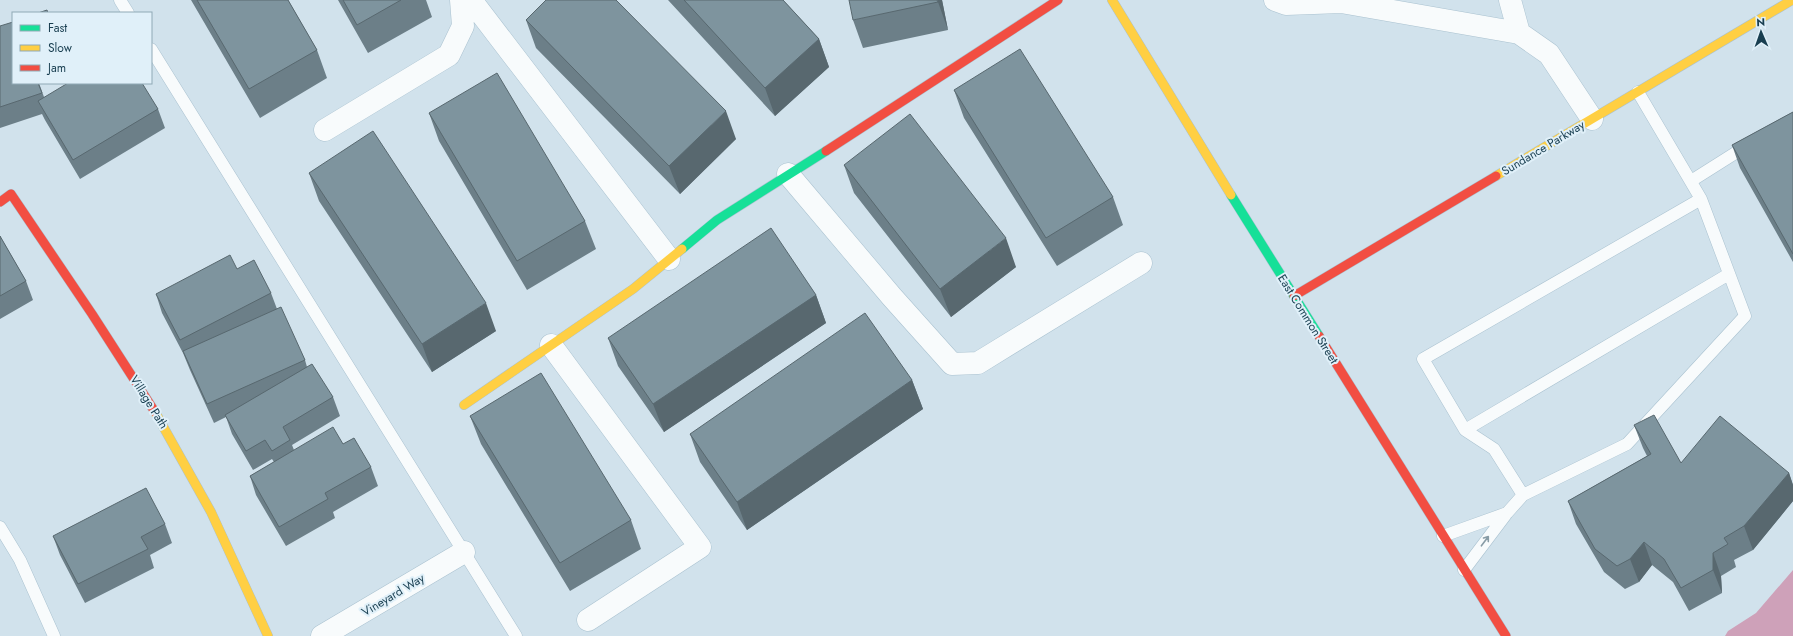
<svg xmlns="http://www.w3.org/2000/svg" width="1793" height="636" viewBox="0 0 1793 636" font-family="Jost,sans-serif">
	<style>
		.water { fill: #cea1b9 }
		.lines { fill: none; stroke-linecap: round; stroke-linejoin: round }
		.lane-casing { stroke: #aac2d0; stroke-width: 13 }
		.street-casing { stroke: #aac2d0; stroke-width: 23 }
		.fast-casing { stroke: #aac2d0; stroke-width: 10 }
		.slow-casing { stroke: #aac2d0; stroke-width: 10 }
		.jam-casing { stroke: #aac2d0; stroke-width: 10 }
		.lane { stroke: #f8fbfc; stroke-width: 12 }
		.street { stroke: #f8fbfc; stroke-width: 22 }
		.fast { stroke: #16e098; stroke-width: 9 }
		.slow { stroke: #ffcf43; stroke-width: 9 }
		.jam { stroke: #f24e42; stroke-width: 9 }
		.wall { fill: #6c7f88 }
		.shaded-wall { fill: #58686f }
		.building { fill: #7e949e; stroke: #58686f }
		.oneway { stroke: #889ca6 }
		.labels { text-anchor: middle; stroke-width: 4; stroke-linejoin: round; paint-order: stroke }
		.street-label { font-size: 12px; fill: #183e50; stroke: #e0f0f9 }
	</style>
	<rect width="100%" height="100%" fill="#d1e2ec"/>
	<path class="water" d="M1793,570V636H1725L1728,631L1756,613Z"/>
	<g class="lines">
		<g class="lane-casing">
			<path id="lane" d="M120,0L128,13
				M151,49L516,636
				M1691,181L1748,145
				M1465,430L1729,274
				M1523,495L1627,444L1745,316L1701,199
				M0,527L20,560L54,636
				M1443,536L1507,513
				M1464,570L1507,513L1523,495L1494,449L1465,430L1423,359L1701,199L1638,92"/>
		</g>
		<g class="street-casing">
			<path id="street" d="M471,0L669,259
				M1275,0L1286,4L1341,2L1519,33L1549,54L1592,119
				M1510,0L1519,33
				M325,130L449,55L463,26L461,0
				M788,174L892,297L952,364L978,363L1141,263
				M551,345L700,547L588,620
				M322,636L464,552"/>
		</g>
		<g class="fast-casing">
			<path id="fast" d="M1231,195L1319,336
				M682,249L717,220L826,151"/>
		</g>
		<g class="slow-casing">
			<path id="slow" d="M1112,0L1231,195
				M1496,176L1792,0
				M464,405L633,289L682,249
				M155,412L211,512L268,636"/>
		</g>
		<g class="jam-casing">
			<path id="jam" d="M826,151L1058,0
				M0,202L11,194L92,314L155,412
				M1294,296L1496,176
				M1319,336L1506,636"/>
		</g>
		<use href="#lane" class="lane"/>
		<use href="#street" class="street"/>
		<use href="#fast" class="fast"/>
		<use href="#slow" class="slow"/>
		<use href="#jam" class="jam"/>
	</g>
	<path class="wall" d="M191,0H288L317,50L327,78L260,118Z
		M338,0H426L432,17L368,53Z
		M668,0H783L819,39L829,67L775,116Z
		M942,0L948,30L863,48L853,20Z
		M526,20L736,139L680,194L536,48Z
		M0,26L39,83L44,97L158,109L165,128L80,179L45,120L42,114L0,128Z
		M954,90L1113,197L1123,225L1057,266L964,118Z
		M1793,112V262L1740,168L1732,145Z
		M429,113L585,221L596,249L527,290L439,141Z
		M844,165L1016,267L951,317L854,193Z
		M309,173L496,331L432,372L319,201Z
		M0,236L26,281L33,300L0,319Z
		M237,269L271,293L277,309L305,360L307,367L333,397L340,416L292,445L294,450L343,444L371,467L378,486L333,512L335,518L286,546L256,495L250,476L274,462L272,459L253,470L232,434L226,417L214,423L190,370L183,353L162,313L156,294Z
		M816,295L826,323L664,432L618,366L608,338Z
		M912,380L923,409L747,530L700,462L690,434Z
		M470,416L631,520L641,549L570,591L481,444Z
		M1634,425L1681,463L1789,473L1793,485V501L1753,550L1734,560L1736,567L1721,576L1722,593L1689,611L1673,582L1652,565L1639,582L1625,589L1604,572L1576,524L1568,501L1647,456L1643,448Z
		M165,524L172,543L150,555L154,568L85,603L60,555L53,536Z"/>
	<path class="shaded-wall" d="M937,0H942L948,30L938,2Z
		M819,39L829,67L775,116L765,88Z
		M726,111L736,139L680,194L669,166Z
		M1006,238L1016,267L951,317L940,289Z
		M816,295L826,323L664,432L653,404Z
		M486,303L496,331L432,372L422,344Z
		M912,380L923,409L747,530L737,502Z
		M1789,473L1793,485V501L1753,550L1744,526Z
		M1644,542L1652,565L1639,582L1630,559Z
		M1713,553L1721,576L1722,593L1713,570Z"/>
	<path class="building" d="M197,0H288L317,50L249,89Z
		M343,0H401L357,25Z
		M546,0H616L726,111L669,166L526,20Z
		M684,0H783L819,39L765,88Z
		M849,0H937L938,2L853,20Z
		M47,10L48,13H38Z
		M13,22V83H38L42,93L0,107V26Z
		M1020,49L1113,197L1046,238L954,90Z
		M497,73L585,221L517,261L429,113Z
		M68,83H142L158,109L73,160L38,101Z
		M1793,112V254L1732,145Z
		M910,114L1006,238L940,289L844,165Z
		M373,131L486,303L422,344L309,173Z
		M771,228L816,295L653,404L608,338Z
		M0,236L26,281L0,296Z
		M230,255L237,269L254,260L271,293L180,340L156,294Z
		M281,307L305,360L207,404L183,351Z
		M865,313L912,380L737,502L690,434Z
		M312,364L333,397L283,427L290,440L272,451L265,440L246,451L225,415Z
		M541,373L631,520L560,563L470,416Z
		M1654,415L1681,463L1720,416L1789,473L1744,526L1724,538L1728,544L1713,553V570L1681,588L1664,559L1644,542L1630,559L1617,566L1595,549L1568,501L1651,454L1634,425Z
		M333,427L343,444L354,438L371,467L325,493L328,499L279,527L250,476Z
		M146,488L165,524L141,537L148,549L78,584L53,536Z"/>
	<defs><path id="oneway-shaft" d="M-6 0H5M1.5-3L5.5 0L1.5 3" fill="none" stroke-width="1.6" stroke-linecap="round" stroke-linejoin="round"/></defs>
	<use class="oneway" href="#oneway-shaft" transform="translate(1485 541) rotate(-53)"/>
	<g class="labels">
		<g class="street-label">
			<text transform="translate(1543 148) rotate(-31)" y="4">Sundance Parkway</text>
			<text transform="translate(1308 319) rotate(58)" y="4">East Common Street</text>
			<text transform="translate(149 402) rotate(58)" y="4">Village Path</text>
			<text transform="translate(393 595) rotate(-31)" y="4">Vineyard Way</text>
		</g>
	</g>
	<rect x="12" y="12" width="140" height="72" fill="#e0f0f9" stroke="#90a9b5"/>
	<rect x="20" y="25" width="20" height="6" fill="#16e098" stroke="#90a9b5"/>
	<text x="48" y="32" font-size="12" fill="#183e50">Fast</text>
	<rect x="20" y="45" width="20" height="6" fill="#ffcf43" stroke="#90a9b5"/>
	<text x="48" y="52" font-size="12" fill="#183e50">Slow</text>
	<rect x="20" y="65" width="20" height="6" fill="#f24e42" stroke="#90a9b5"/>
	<text x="48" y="72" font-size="12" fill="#183e50">Jam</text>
	<g transform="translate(1761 32) rotate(358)" stroke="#e0f0f9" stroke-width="3" paint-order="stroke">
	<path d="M0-3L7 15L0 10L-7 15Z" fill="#183e50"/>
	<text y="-6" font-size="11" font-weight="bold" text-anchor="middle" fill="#183e50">N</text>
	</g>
</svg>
